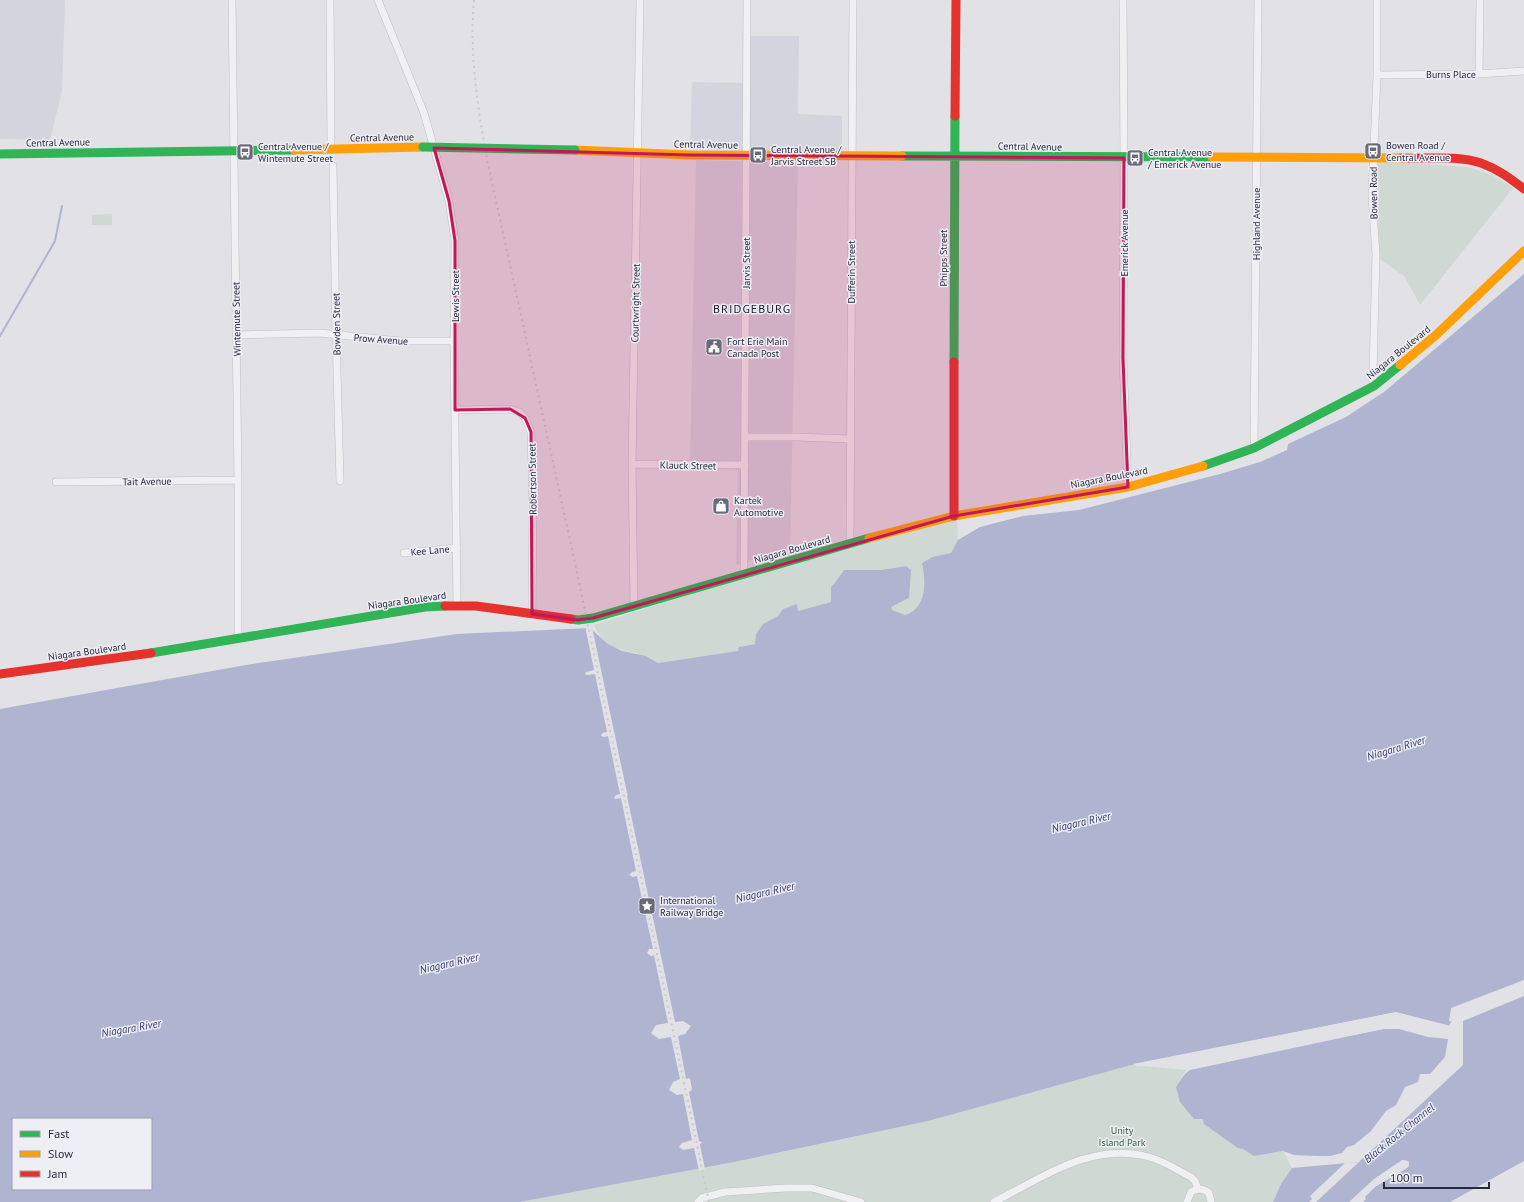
<svg xmlns="http://www.w3.org/2000/svg" width="1524" height="1202" viewBox="0 0 1524 1202" font-family="'PT Sans',sans-serif">
	<style>
		.built { fill: #d4d4de }
		.green { fill: #cfd8d2 }
		.water { fill: #afb4d0; fill-rule: evenodd }
		.pier { fill: #e1e1e6 }
		.lines { fill: none; stroke-linecap: round; stroke-linejoin: round }
		.stream { stroke: #afb4d0; stroke-width: 2 }
		.street-casing { stroke: #bebec3; stroke-width: 8 }
		.street { stroke: #f0f0f2; stroke-width: 7 }
		.fast { stroke: #30b455; stroke-width: 9 }
		.slow { stroke: #ff9f0a; stroke-width: 9 }
		.jam { stroke: #e5322d; stroke-width: 9 }
		.rail { stroke: #c9c9ce; stroke-width: 2; stroke-dasharray: 2 4; stroke-linecap: butt }
		.fast-bridge { stroke: #30b455; stroke-width: 9 }
		.marked { fill: #c2185b; fill-opacity: 0.2; stroke: #c2185b; stroke-width: 3; stroke-linejoin: round }
		.labels { text-anchor: middle; stroke-width: 3; stroke-linejoin: round; paint-order: stroke }
		.street-label { font-size: 10px; fill: #28283e; stroke: #eeeef5 }
		.poi-label { font-size: 10px; fill: #28283e; stroke: #eeeef5; text-anchor: start }
		.park-label { font-size: 10px; fill: #365a3c; stroke: #eeeef5 }
		.water-label { font-size: 11px; font-style: italic; fill: #333971; stroke: #eeeef5 }
		.quarter-label { font-size: 12px; letter-spacing: 1px; fill: #1b1a2f; stroke: #eeeef5 }
	</style>
	<rect width="100%" height="100%" fill="#e1e1e6"/>
	<path class="built" d="M0,0H65L62,91L50,140L0,139Z
		M747,36H799L798,114L842,116V153L690,152L692,82L747,83Z
		M696,160L798,163L790,549L774,552L736,565L738,470L690,469Z"/>
	<path class="green" d="M1378,161L1469,167L1494,176L1513,188L1420,305L1405,277L1376,256Z
		M112,214V225H92V215Z
		M957,518L958,540L951,553L932,557L922,563C926,582 927,608 905,615L892,610L891,607L909,598L905,566L881,570H844L834,584L831,587V602L798,611L797,604L783,609L778,616L763,624L756,634L755,644L740,647L739,651L658,663C635,645 609,659 594,625C714,587 835,548 957,518Z
		M1130,1065L1188,1070L1203,1119L1254,1156L1283,1151L1292,1168L1281,1184L1273,1202H520L734,1162L928,1121Z"/>
	<path class="water" d="M1524,274V987L1456,1014L1448,1027L1393,1013L1131,1065L928,1121L734,1162L520,1202H0V709L246,665L457,634L590,628L608,644L622,651L646,656L658,663L738,651L739,647L755,644L756,634L763,624L778,616L783,609L797,604L798,611L831,602V587L834,584L844,570H881L906,566L911,570L909,598L891,607L892,610L905,615C927,608 926,582 922,563L932,557L951,553L958,540L980,527L1023,516L1079,510L1220,474L1260,462L1287,450L1288,444L1346,417L1384,392ZM13,1119H151V1189H13Z
		M1524,996V1161L1450,1202H1273L1281,1184L1292,1168L1359,1162L1463,1065V1021Z
		M1384,1029H1399L1428,1037L1448,1039L1445,1057L1430,1074H1420L1418,1082L1405,1087L1396,1105L1386,1111L1371,1131L1354,1145L1347,1147L1342,1153L1330,1156H1318L1294,1155L1283,1151L1254,1156L1243,1149L1238,1148L1204,1124L1203,1119H1194L1180,1102L1176,1087L1188,1070L1235,1060L1241,1057Z"/>
	<path class="pier" d="M585,626L592,627L627,793L628,794L627,796L675,1022L683,1021L691,1026L685,1034L678,1036L686,1079L690,1078L692,1090L689,1092L699,1141L702,1142L700,1145L705,1169L699,1171L694,1148L683,1150L679,1147L682,1143L692,1140L683,1094L677,1095L669,1090L673,1082L680,1079L671,1037L659,1039L651,1033L656,1025L668,1023L654,955L651,956L647,953L649,949H653L637,876L633,877L629,875L632,872L636,871L621,798L616,799L614,798L616,795L620,794L608,736L604,737L601,736L602,733L607,732L595,674L587,675L585,674L586,672L594,670Z
		M1524,980V989L1457,1016L1456,1015L1453,1022L1449,1021L1451,1008Z
		M1396,1012L1451,1026L1447,1029L1393,1015L1138,1066L1133,1064Z
		M1383,1027H1392L1190,1070L1181,1077L1187,1069L1234,1059L1240,1055Z
		M1402,1160H1405L1409,1162V1166L1407,1168L1375,1187L1365,1197L1366,1199L1363,1202H1349L1374,1179Z
		M1359,1162L1316,1202H1309L1312,1199L1310,1196L1345,1163Z"/>
	<g class="lines">
		<path class="stream" d="M0,336L55,241L62,206"/>
		<g class="street-casing">
			<path id="street" d="M232,0L238,480V632L239,638
				M330,0L331,149
				M378,0L424,113L449,201L455,241L454,341L457,605
				M1123,0L1124,158L1123,358L1128,487
				M1479,74L1480,0
				M1377,75L1479,74L1524,71
				M333,166L336,334L340,481
				M237,335L319,333L400,341H454
				M1374,386L1373,374L1376,255L1372,195L1377,75V0
				M455,410L510,409L519,412L525,418L531,432L533,507L532,614
				M745,437H797L850,439
				M1254,448L1258,0
				M632,464L745,465
				M56,482L238,480
				M850,543L853,0
				M404,553L457,548
				M744,574L747,0
				M634,606L632,464L640,0
				M698,1202L702,1198L725,1192L786,1188H812L861,1202
				M994,1202C1042,1178 1092,1141 1149,1157C1164,1161 1177,1170 1191,1177L1195,1181L1198,1189
				M1187,1202L1191,1192C1197,1188 1203,1188 1209,1193L1211,1202"/>
		</g>
		<use href="#street" class="street"/>
		<path class="fast" d="M0,154L294,150
			M902,156L1212,157
			M954,362L955,116
			M1203,466L1254,448L1374,386L1400,365
			M571,619L578,620L593,618L869,538
			M151,653L425,607L445,606"/>
		<path class="slow" d="M294,150L423,147
			M575,150L690,155L902,156
			M1212,157L1401,158
			M1400,365L1436,335L1524,251
			M869,538L954,516L1128,487L1203,466"/>
		<path class="jam" d="M955,116L956,0
			M1401,158C1427,159 1457,155 1481,163C1498,169 1511,179 1524,189
			M954,362V516
			M445,606H476L571,619
			M0,674L151,653"/>
		<path class="rail" d="M474,0C469,55 478,110 488,164L576,568L709,1202"/>
		<path class="fast-bridge" d="M423,147L575,150"/>
	</g>
	<path class="marked" d="M434,148L690,155L1124,158L1123,358L1128,487L954,516L593,618L578,620L532,614L531,432L525,418L510,409L455,410V241L449,201Z"/>
	<defs>
		<g id="bus-square" transform="scale(0.9)"><rect x="-9" y="-9" width="18" height="18" rx="4" fill="#696979" stroke="#eeeef5"/><path d="M-5-6H5V4H4V6H2V4H-2V6H-4V4H-5ZM-3.5-4V0h7V-4ZM-3.5 1.2v1.5H-2V1.2ZM2 1.2v1.5H3.5V1.2Z" fill="#fff"/></g>
		<g id="civic-square" transform="scale(0.9)"><rect x="-9" y="-9" width="18" height="18" rx="4" fill="#696979" stroke="#eeeef5"/><path d="M-.6-6.5H3V-4.5H.6V-3L4-1V1h2V6H-6V1h2V-1L-.6-3ZM-1.2 2.5V6h2.4V2.5Z" fill="#fff"/></g>
		<g id="shop-square" transform="scale(0.9)"><rect x="-9" y="-9" width="18" height="18" rx="4" fill="#696979" stroke="#eeeef5"/><path d="M-5-2.5h2.3a2.7 3.5 0 0 1 5.4 0H5L5.5 6h-11ZM-1.5-2.5h3a1.5 2.3 0 0 0-3 0Z" fill="#fff"/></g>
		<g id="sight-square" transform="scale(0.9)"><rect x="-9" y="-9" width="18" height="18" rx="4" fill="#696979" stroke="#eeeef5"/><path d="M0-6L1.8-2.2L6-1.7L2.9 1.2L3.7 5.4L0 3.3L-3.7 5.4L-2.9 1.2L-6-1.7L-1.8-2.2Z" fill="#fff"/></g>
	</defs>
	<g fill-rule="evenodd">
		<use href="#bus-square" x="1373" y="151"/>
		<use href="#bus-square" x="245" y="152"/>
		<use href="#bus-square" x="758" y="155"/>
		<use href="#bus-square" x="1135" y="158"/>
		<use href="#civic-square" x="714" y="347"/>
		<use href="#shop-square" x="721" y="506"/>
		<use href="#sight-square" x="647" y="906"/>
	</g>
	<g class="labels">
		<g class="street-label">
			<text x="1451" y="78">Burns Place</text>
			<text transform="translate(382 137) rotate(-1)" y="4">Central Avenue</text>
			<text transform="translate(58 142) rotate(-1)" y="4">Central Avenue</text>
			<text transform="translate(706 144) rotate(1)" y="4">Central Avenue</text>
			<text transform="translate(1030 146) rotate(1)" y="4">Central Avenue</text>
			<text transform="translate(1373 193) rotate(-91)" y="4">Bowen Road</text>
			<text transform="translate(1256 224) rotate(-90)" y="4">Highland Avenue</text>
			<text transform="translate(1124 243) rotate(-90)" y="4">Emerick Avenue</text>
			<text transform="translate(943 258) rotate(-90)" y="4">Phipps Street</text>
			<text transform="translate(746 263) rotate(-90)" y="4">Jarvis Street</text>
			<text transform="translate(851 272) rotate(-90)" y="4">Dufferin Street</text>
			<text transform="translate(455 296) rotate(-90)" y="4">Lewis Street</text>
			<text transform="translate(635 303) rotate(-89)" y="4">Courtwright Street</text>
			<text transform="translate(236 319) rotate(-91)" y="4">Wintemute Street</text>
			<text transform="translate(336 324) rotate(-91)" y="4">Bowden Street</text>
			<text transform="translate(381 339) rotate(4)" y="4">Prow Avenue</text>
			<text transform="translate(1398 352) rotate(-39)" y="4">Niagara Boulevard</text>
			<text transform="translate(688 465) rotate(1)" y="4">Klauck Street</text>
			<text transform="translate(1109 477) rotate(-11)" y="4">Niagara Boulevard</text>
			<text transform="translate(532 479) rotate(-91)" y="4">Robertson Street</text>
			<text transform="translate(147 481) rotate(-1)" y="4">Tait Avenue</text>
			<text transform="translate(792 549) rotate(-16)" y="4">Niagara Boulevard</text>
			<text transform="translate(430 550) rotate(-5)" y="4">Kee Lane</text>
			<text transform="translate(407 600) rotate(-8)" y="4">Niagara Boulevard</text>
			<text transform="translate(87 651) rotate(-8)" y="4">Niagara Boulevard</text>
		</g>
		<g class="poi-label">
			<text x="1386" y="149">Bowen Road /<tspan x="1386" dy="12">Central Avenue</tspan></text>
			<text x="258" y="150">Central Avenue /<tspan x="258" dy="12">Wintemute Street</tspan></text>
			<text x="771" y="153">Central Avenue /<tspan x="771" dy="12">Jarvis Street SB</tspan></text>
			<text x="1148" y="156">Central Avenue<tspan x="1148" dy="12">/ Emerick Avenue</tspan></text>
			<text x="727" y="345">Fort Erie Main<tspan x="727" dy="12">Canada Post</tspan></text>
			<text x="734" y="504">Kartek<tspan x="734" dy="12">Automotive</tspan></text>
			<text x="660" y="904">International<tspan x="660" dy="12">Railway Bridge</tspan></text>
		</g>
		<g class="park-label">
			<text x="1122" y="1134">Unity<tspan x="1122" dy="12">Island Park</tspan></text>
		</g>
		<g class="water-label">
			<text transform="translate(1396 748) rotate(-17)" y="4">Niagara River</text>
			<text transform="translate(1081 822) rotate(-13)" y="4">Niagara River</text>
			<text transform="translate(765 892) rotate(-13)" y="4">Niagara River</text>
			<text transform="translate(449 963) rotate(-13)" y="4">Niagara River</text>
			<text transform="translate(131 1028) rotate(-10)" y="4">Niagara River</text>
			<text transform="translate(1399 1133) rotate(-39)" y="4">Black Rock Channel</text>
		</g>
		<g class="quarter-label">
			<text x="752" y="313">BRIDGEBURG</text>
		</g>
	</g>
	<rect x="12" y="1118" width="140" height="72" fill="#eeeef5" stroke="#9f9fac"/>
	<rect x="20" y="1131" width="20" height="6" fill="#30b455" stroke="#9f9fac"/>
	<text x="48" y="1138" font-size="12" fill="#28283e">Fast</text>
	<rect x="20" y="1151" width="20" height="6" fill="#ff9f0a" stroke="#9f9fac"/>
	<text x="48" y="1158" font-size="12" fill="#28283e">Slow</text>
	<rect x="20" y="1171" width="20" height="6" fill="#e5322d" stroke="#9f9fac"/>
	<text x="48" y="1178" font-size="12" fill="#28283e">Jam</text>
	<path d="M1384 1182v6h105v-6" fill="none" stroke="#28283e" stroke-width="2"/>
	<text x="1390" y="1182" font-size="12" fill="#28283e" stroke="#eeeef5" stroke-width="3" paint-order="stroke">100 m</text>
</svg>
